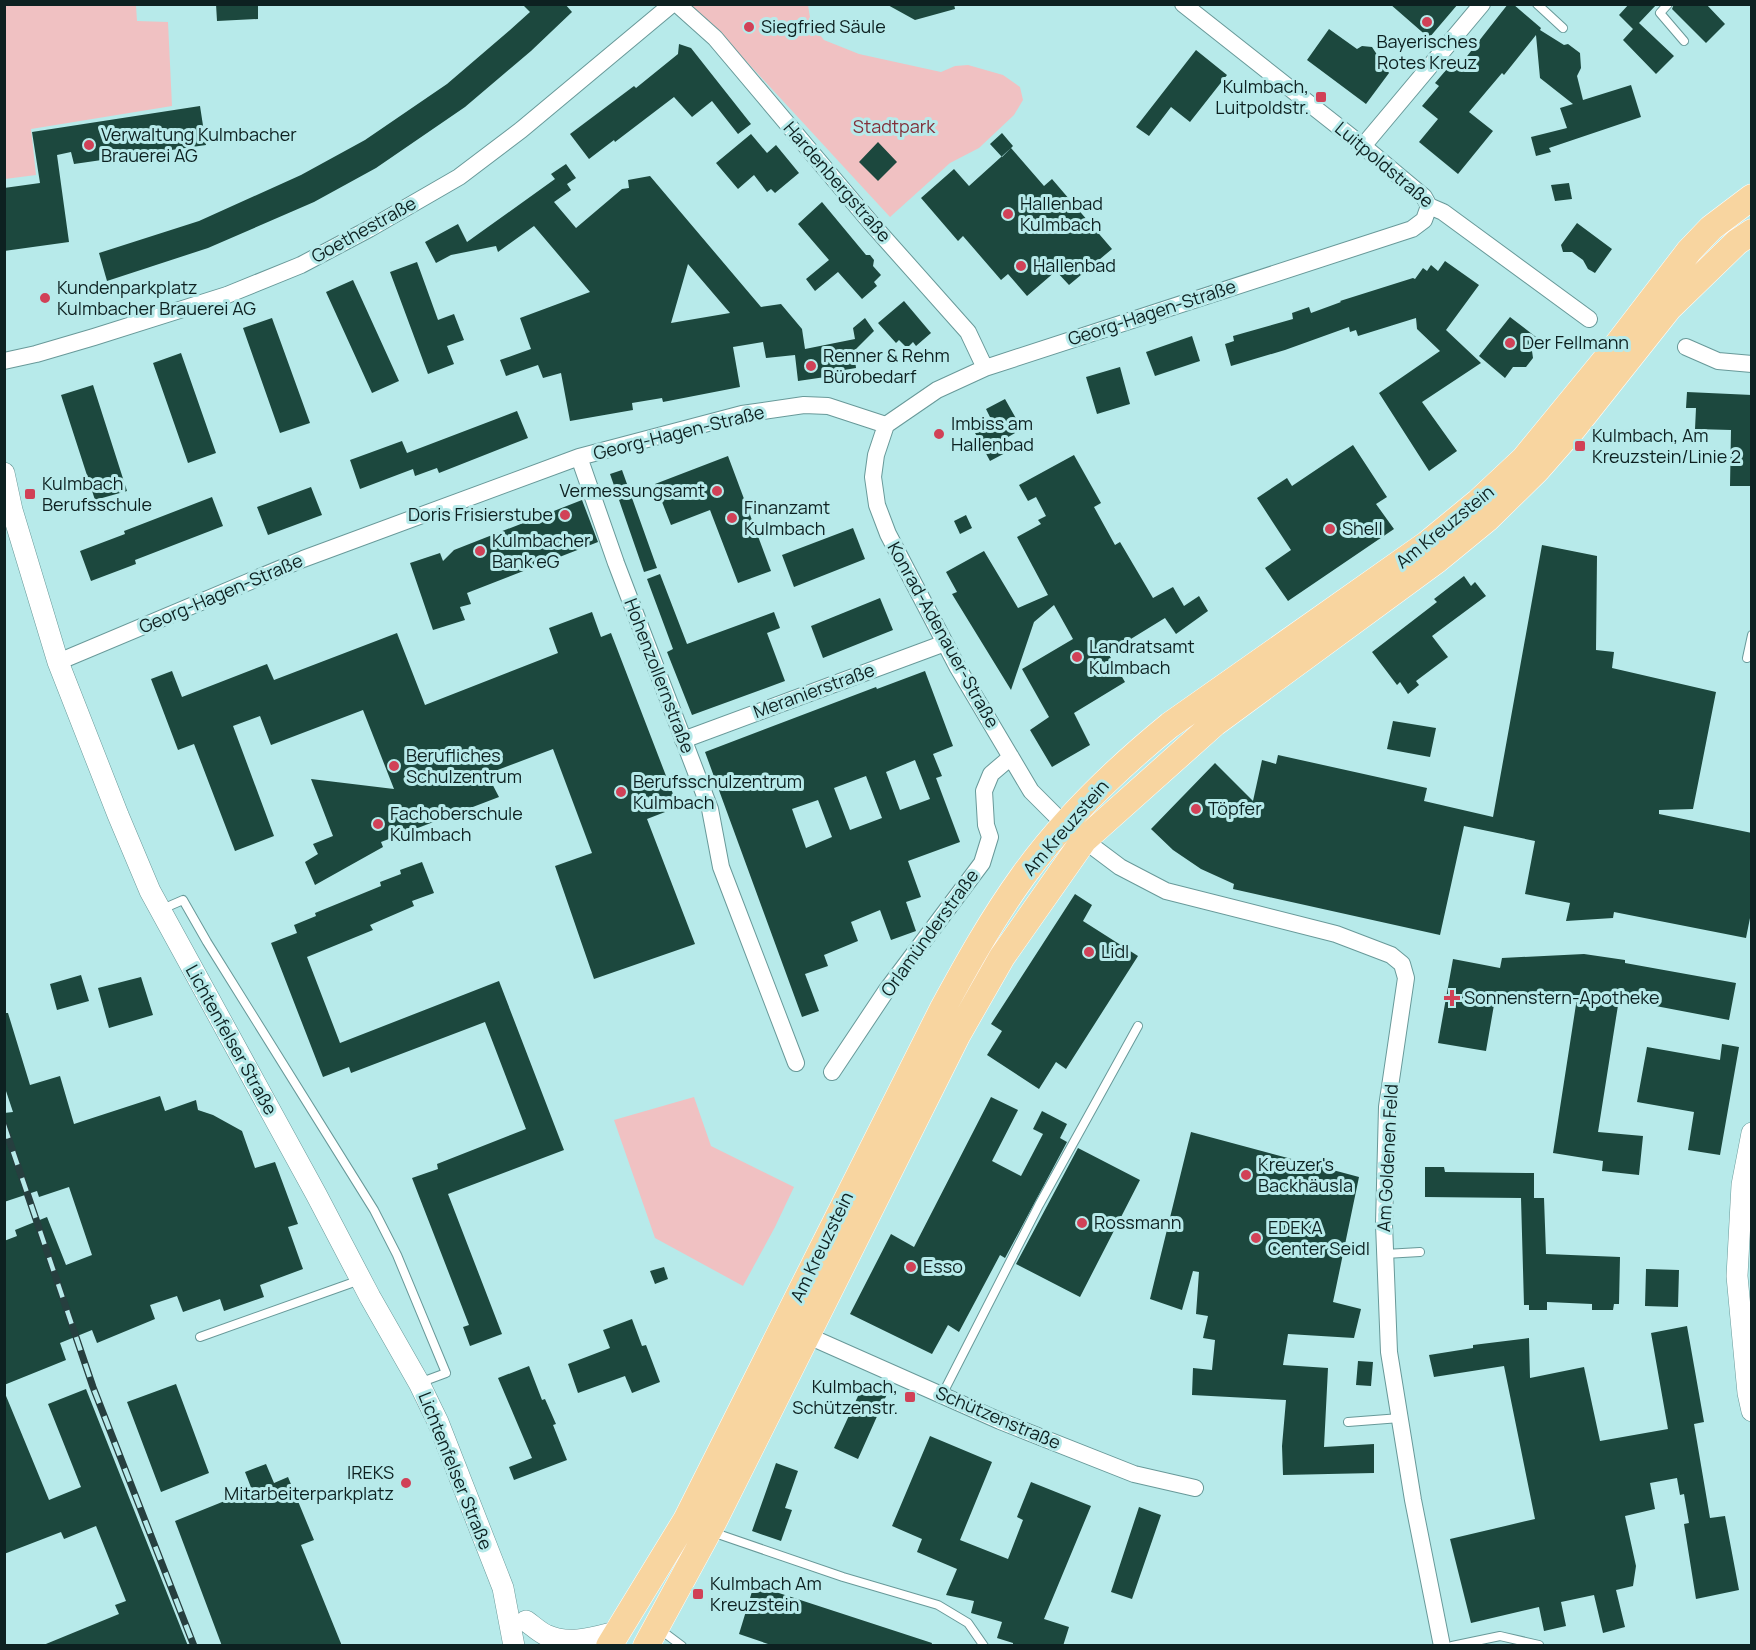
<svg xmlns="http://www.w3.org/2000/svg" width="1756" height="1650" viewBox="0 0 1756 1650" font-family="Manrope,sans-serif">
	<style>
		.green { fill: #f0c1c2 }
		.building { fill: #1c483e; fill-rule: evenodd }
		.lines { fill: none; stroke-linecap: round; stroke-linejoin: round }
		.service-casing { stroke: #689999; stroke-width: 10 }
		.minor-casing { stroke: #689999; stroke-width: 18 }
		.tertiary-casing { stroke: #689999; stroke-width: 22 }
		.primary-casing { stroke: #fff; stroke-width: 27 }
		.service { stroke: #fff; stroke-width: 8 }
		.minor { stroke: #fff; stroke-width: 16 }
		.tertiary { stroke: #fff; stroke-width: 21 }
		.primary { stroke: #f8d5a0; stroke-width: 26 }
		.rail-casing { stroke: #263f3f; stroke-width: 7 }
		.rail { stroke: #b7eaea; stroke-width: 4.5; stroke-dasharray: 14; stroke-linecap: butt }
		.poi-dot { fill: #d14157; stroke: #b7eaea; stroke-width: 2 }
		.labels { text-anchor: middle; stroke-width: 6; stroke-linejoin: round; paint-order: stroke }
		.poi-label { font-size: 18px; fill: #0d2121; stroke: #b7eaea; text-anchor: start }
		.park-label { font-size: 18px; fill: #82303a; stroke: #b7eaea }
		.street-label { font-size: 18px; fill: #0d2121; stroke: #b7eaea }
	</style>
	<rect width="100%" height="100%" fill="#b7eaea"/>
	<path class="green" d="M4,5H136L137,21L168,22L172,106L31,129L36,175L5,179Z
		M688,5H808L811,24L824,40L859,54L941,72L955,66L968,65L1003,75L1020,87L1023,100L1014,115L979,148L950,163L890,217L723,36Z
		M694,1097L711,1146L794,1187L775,1227L743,1286L655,1238L614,1120Z"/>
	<path class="building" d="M216,4H258V19L217,21Z
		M522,4H565L572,12L531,51L465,107L376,168L314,202L208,248L107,281L99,253L199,221L301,175L365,140L447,84L510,30L530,12Z
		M886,4H954L955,9L915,20Z
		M1390,4H1458L1429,38Z
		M1508,4H1513L1541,28L1540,30L1564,45L1568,44L1580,53L1581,68L1577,76L1583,100L1631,85L1641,117L1549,148L1551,152L1536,156L1531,137L1567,128L1560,108L1573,104L1540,78L1536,35L1504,75L1502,73L1469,112L1493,131L1458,174L1419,142L1438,119L1422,106L1439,86L1435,83L1458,56L1464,60Z
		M1629,4H1657L1639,23L1674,56L1656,74L1623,40L1633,29L1619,15Z
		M1674,4H1706L1725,24L1706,43L1672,9Z
		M1329,29L1357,49L1362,46L1372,47L1389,73L1366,104L1307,60Z
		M679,44L691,48L751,124L738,134L712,101L692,117L674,97L615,142L614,140L589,159L570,134L634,86L636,88L678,54Z
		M1196,50L1227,75L1190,122L1171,107L1149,136L1136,127Z
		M200,106L206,145L74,164L71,152L57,155L69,242L4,251V188L40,183L32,132Z
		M1002,133L1013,146L1002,157L990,144Z
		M751,134L767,153L776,145L799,173L775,193L771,189L767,192L754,175L738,189L716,163Z
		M878,142L897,162L878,181L859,162Z
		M1011,148L1044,186L1052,179L1112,249L1069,285L1056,271L1027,296L1008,274L1001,280L963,236L958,241L921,198L954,169L969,186Z
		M566,164L576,178L567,184L571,190L554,202L576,228L622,189L629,188L628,180L650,176L761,307L781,304L802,329L805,349L855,339L853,328L865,318L874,331L854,351L856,368L838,371L839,375L798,381L795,355L766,358L763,342L733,347L740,387L663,402L662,398L632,403L633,410L570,421L561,373L543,378L538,365L506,376L500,360L531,349L520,318L590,292L534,226L498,252L496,246L451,255L436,263L425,242L458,224L467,242L555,179L551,174ZM688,264L730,313L671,323Z
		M1569,183L1572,199L1555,201L1551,185Z
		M822,202L866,255H870L874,260L873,266L881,275L874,282L877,286L862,299L838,272L815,291L806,279L829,260L798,224Z
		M1577,223L1612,249L1595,273L1588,269L1583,260L1572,252H1563L1561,245Z
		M1445,261L1479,285L1446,330L1481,363L1422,402L1457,451L1429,471L1379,393L1440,351L1417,329L1416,318L1358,336L1356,330L1350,332L1349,327L1285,350L1231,366L1225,344L1234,341L1233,336L1293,319L1292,313L1309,307L1311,313L1341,302L1340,301L1413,278L1415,279L1423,268L1427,271L1431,265L1438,271Z
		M417,262L438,320L454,314L464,340L447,346L454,364L428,374L390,272Z
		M353,280L399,381L372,393L326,292Z
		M904,301L931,333L916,346L913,342L907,348L899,340L896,343L878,323Z
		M1510,317L1536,337L1531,344L1533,358L1526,367H1513L1505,378L1479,356Z
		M272,318L310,423L280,433L243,328Z
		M1192,336L1200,361L1155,376L1146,352Z
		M181,353L216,453L188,463L153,363Z
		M1120,367L1130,404L1097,414L1086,377Z
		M93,385L127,491L95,500L61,395Z
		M1687,392L1752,395V486H1730L1731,430L1695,429L1696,408H1686Z
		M1005,399L1022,429L1003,440L1009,451L990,461L974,431L992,421L986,409Z
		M517,411L528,438L439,473L437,468L415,476L413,469L360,489L350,460L402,441L407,453Z
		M1353,445L1387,497L1376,504L1394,529L1288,601L1265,568L1291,550L1257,498L1287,478L1292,486Z
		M1074,455L1101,503L1094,507L1115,545L1120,542L1153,598L1173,587L1184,606L1199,596L1208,611L1176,634L1165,618L1108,653L1125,682L1074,713L1090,745L1052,767L1030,730L1049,717L1022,669L1073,639L1054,605L1034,622L1011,690L952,594L957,592L946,572L984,551L1018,608L1048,595L1017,537L1041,524L1038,520L1046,516L1036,497L1028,501L1019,485Z
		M728,456L771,571L738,583L710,510L671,525L655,484Z
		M622,470L657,568L644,572L610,474Z
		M311,487L322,515L268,535L257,507Z
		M212,497L223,526L135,560L136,564L91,581L80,551L125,534L124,531Z
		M582,500L598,542L467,593L471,604L460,607L465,620L433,630L410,563L440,553L443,561L454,550Z
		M966,515L972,528L960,534L954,521Z
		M853,528L865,559L794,587L782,555Z
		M1542,545L1597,556L1596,650L1614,652L1612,668L1716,692L1693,809L1659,810V814L1752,833V908L1746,938L1614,912L1613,918L1566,921L1570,903L1525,894L1535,841L1464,826L1440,935L1233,889L1234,884L1201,869L1173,850L1151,829L1215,763L1253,801L1262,760L1276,764L1278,755L1427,788L1424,801L1493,817Z
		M660,574L687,644L774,612L780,628L767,633L785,681L692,715L667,652L673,649L647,579Z
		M1464,576L1471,586L1475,582L1486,596L1432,636L1448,657L1416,681L1419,685L1408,694L1400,682L1397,685L1372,652L1437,602L1434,599Z
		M880,598L893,630L823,658L811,626Z
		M592,612L601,637L611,633L678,807L647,819L695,944L594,979L555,866L592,853L553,749L487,774L499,797L381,842L383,847L315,885L305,862L318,854L313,844L333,836L311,779L394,789L363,710L271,745L260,716L233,726L274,836L235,851L194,744L178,750L151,679L172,671L182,697L267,664L274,680L397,633L425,705L558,653L549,628Z
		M925,671L953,746L933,754L942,776L936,778L960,842L908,861L921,897L906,902L916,931L891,940L880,910L851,922L858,941L824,955L828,966L805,974L819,1011L802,1017L705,752L876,687L877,689ZM915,760L930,799L900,810L886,772ZM866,776L882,818L850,830L834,788ZM818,800L832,837L806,848L792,809Z
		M1393,721L1436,728L1430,757L1387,749Z
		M422,862L434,893L412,901L414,906L370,925L373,930L307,957L340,1043L499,981L564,1150L448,1194L502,1334L470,1346L463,1327L469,1325L412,1178L438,1169L437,1164L526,1129L485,1022L351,1073L349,1067L323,1077L271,943L297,933L294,925L316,916L315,913L381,886L380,882L401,874L400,870Z
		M1075,894L1092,905L1083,921L1138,956L1066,1069L1056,1062L1039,1089L987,1055L1002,1031L991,1024Z
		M1584,954L1625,960V963L1736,983L1729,1020L1619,999L1598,1132L1643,1136L1639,1175L1602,1171L1603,1161L1553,1153L1577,998L1495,999L1486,1051L1438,1043L1453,959L1500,968L1502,958Z
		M81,975L89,1001L57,1010L50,984Z
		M141,977L153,1015L109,1028L98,988Z
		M4,1013H8L30,1085L60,1076L74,1124L160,1096L165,1111L196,1100L198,1110L213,1115L242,1131L255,1168L275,1162L298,1224L288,1227L303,1269L260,1285L264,1297L224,1311L220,1299L183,1312L177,1296L150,1305L155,1319L97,1343L92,1330L60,1343L66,1360L4,1385V1241L17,1236L15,1230L47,1217L66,1265L92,1255L69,1187L39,1197L37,1191L4,1202V1113L13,1112L4,1085Z
		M1722,1044L1739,1047L1720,1155L1688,1150L1694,1112L1637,1102L1647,1047L1720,1060Z
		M991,1097L1018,1110L992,1161L1021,1176L1043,1134L1033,1129L1042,1111L1067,1124L1060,1138L1067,1142L1005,1258L1000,1255L959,1332L948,1325L932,1354L850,1314L891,1234L914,1247Z
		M1191,1132L1359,1177L1333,1302L1361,1309L1354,1338L1288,1334L1283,1365L1328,1368L1324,1447L1374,1444V1473L1283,1475L1282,1446L1286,1400L1192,1395L1193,1368L1212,1370L1215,1340L1203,1338L1208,1316L1196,1314L1199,1272L1193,1271L1182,1310L1150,1299Z
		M1078,1148L1140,1180L1080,1297L1016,1264Z
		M1425,1167H1444L1445,1172L1534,1173V1198H1544L1546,1254L1620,1257L1619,1304H1614L1613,1310H1592V1304L1547,1302V1310H1529V1305H1524L1521,1198L1425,1197Z
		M664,1267L668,1279L655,1284L650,1271Z
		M1646,1269L1679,1270L1678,1307L1645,1306Z
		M632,1319L642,1346L646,1345L660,1382L632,1393L625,1376L578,1393L568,1364L610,1348L603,1330Z
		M1687,1326L1704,1422L1694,1424L1710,1518L1725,1516L1739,1590L1696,1599L1684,1524L1689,1523L1684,1494L1680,1495L1677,1478L1650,1483L1655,1509L1625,1516L1636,1566L1633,1586L1616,1590L1625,1627L1603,1633L1594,1595L1561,1602L1566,1626L1544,1631L1539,1607L1471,1623L1450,1539L1535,1519L1504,1366L1434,1377L1429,1355L1473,1348V1345L1529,1338L1530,1378L1584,1367L1600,1441L1668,1429L1651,1333Z
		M1358,1361L1373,1362L1371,1386L1356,1385Z
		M529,1366L542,1400L545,1399L556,1424L553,1425L567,1460L514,1480L509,1467L532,1458L498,1378Z
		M864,1383L887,1394L858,1459L834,1448Z
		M176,1384L209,1473L161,1492L127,1402Z
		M86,1389L188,1646H41L119,1614L115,1605L126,1601L96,1526L64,1539L61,1532L4,1554V1391L49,1500L81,1487L48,1404Z
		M930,1436L992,1462L960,1540L1008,1559L1023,1520L1017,1517L1031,1482L1091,1506L1044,1619L1069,1627L1063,1646H1013V1643L997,1638L1002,1622L971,1613L974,1601L946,1595L957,1569L917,1552L922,1539L892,1526Z
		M776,1463L798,1471L785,1508L792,1510L781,1541L752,1531Z
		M266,1464L274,1483L288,1477L314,1540L301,1545L342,1646H222L175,1521L252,1490L245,1472Z
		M1139,1507L1161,1515L1132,1599L1111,1592Z
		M754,1585L932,1643L931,1646H774L739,1634Z"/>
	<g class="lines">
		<g class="service-casing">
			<path id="service" d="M1537,4L1563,28
				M1668,4L1660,13L1684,41
				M1747,658L1752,635
				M160,910L183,900L207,942L374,1210L397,1255L446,1373L419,1383
				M1385,1254L1420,1252
				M200,1337L360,1280
				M942,1395L1039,1205L1138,1026
				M1348,1422L1400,1418
				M712,1532L843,1577L938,1605L968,1623L984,1646
				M658,1628L682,1646
				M1452,1646L1500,1636L1539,1645"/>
		</g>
		<g class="minor-casing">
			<path id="minor" d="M677,4L715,38L871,223L968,332L985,368
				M1183,4L1363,146L1424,197L1429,206L1443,212L1589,319
				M1363,146L1482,4
				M1686,347L1718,361L1752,364
				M4,361L36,354L94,337L227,295L301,265L369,229L459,177L521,130L672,4
				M886,425L876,455L873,477L877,505L888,534L958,668L1031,791L1065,825L1084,840L1120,867L1166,891L1336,934L1391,955L1402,964L1406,978L1387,1107L1384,1224L1389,1352L1413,1500L1442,1646
				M886,425L937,390L985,368L1412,229L1424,220L1429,206
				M579,457L616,563L710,809L721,867L796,1063
				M58,662L303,559L579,457L742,414L804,405L828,406L886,425
				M683,740L945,643
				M832,1072L886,991L982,863L990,837L986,825L984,791L991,774L1011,757
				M806,1335L1000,1421L1134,1474L1195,1488"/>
		</g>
		<g class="tertiary-casing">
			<path id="tertiary" d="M4,473L12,510L58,662L118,815L150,891L316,1194L370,1297L419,1383L438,1422L503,1588L514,1646
				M1752,1133L1742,1185L1737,1276L1748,1393L1752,1411
				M526,1621C532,1625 539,1632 546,1635C570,1646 595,1637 619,1631"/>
		</g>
		<g class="primary-casing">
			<path id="primary" d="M609,1646L686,1520L942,1010C967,964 992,919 1023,876C1064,819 1116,769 1170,725L1427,544L1478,502L1524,459L1610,354L1689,251L1711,228L1752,197
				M646,1646L714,1521L958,1034L1002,957L1084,840L1215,723L1437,560L1487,519L1537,470L1573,429L1669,308L1737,242L1752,232"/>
		</g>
		<use href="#service" class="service"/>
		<use href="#minor" class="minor"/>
		<use href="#tertiary" class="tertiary"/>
		<use href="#primary" class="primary"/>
		<g class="rail-casing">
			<path id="rail" d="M4,1125L93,1387L194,1646"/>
		</g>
		<use href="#rail" class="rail"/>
	</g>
	<g class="poi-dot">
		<circle cx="1427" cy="22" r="6"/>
		<circle cx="749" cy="27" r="6"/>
		<rect x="1315" y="91" width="12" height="12" rx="3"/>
		<circle cx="89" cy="145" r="6"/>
		<circle cx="1008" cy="214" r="6"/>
		<circle cx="1021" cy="266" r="6"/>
		<circle cx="45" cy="298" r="6"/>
		<circle cx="1510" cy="343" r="6"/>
		<circle cx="811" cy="366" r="6"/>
		<circle cx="939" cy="434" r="6"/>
		<rect x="1574" y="440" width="12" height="12" rx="3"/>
		<circle cx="717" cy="491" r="6"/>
		<rect x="24" y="488" width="12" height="12" rx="3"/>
		<circle cx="565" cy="515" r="6"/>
		<circle cx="732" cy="518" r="6"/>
		<circle cx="1330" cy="529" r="6"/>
		<circle cx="480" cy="551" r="6"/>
		<circle cx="1077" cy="657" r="6"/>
		<circle cx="394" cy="766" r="6"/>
		<circle cx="621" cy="792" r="6"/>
		<circle cx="1196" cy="809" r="6"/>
		<circle cx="378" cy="824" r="6"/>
		<circle cx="1089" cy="952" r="6"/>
		<path d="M1449 989h6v6h6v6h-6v6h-6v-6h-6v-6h6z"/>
		<circle cx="1246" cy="1175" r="6"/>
		<circle cx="1082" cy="1223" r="6"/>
		<circle cx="1256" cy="1238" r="6"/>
		<circle cx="911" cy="1267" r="6"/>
		<rect x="904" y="1391" width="12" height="12" rx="3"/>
		<circle cx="406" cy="1483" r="6"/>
		<rect x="692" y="1588" width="12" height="12" rx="3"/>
	</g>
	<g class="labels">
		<g class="poi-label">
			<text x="761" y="33">Siegfried Säule</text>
			<text x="1427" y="48" text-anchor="middle">Bayerisches<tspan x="1427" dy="21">Rotes Kreuz</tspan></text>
			<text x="1309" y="93" text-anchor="end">Kulmbach,<tspan x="1309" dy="21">Luitpoldstr.</tspan></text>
			<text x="101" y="141">Verwaltung Kulmbacher<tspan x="101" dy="21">Brauerei AG</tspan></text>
			<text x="1020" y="210">Hallenbad<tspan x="1020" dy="21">Kulmbach</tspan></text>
			<text x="1033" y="272">Hallenbad</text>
			<text x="57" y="294">Kundenparkplatz<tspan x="57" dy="21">Kulmbacher Brauerei AG</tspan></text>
			<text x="1522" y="349">Der Fellmann</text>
			<text x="823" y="362">Renner &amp; Rehm<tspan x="823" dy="21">Bürobedarf</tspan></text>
			<text x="951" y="430">Imbiss am<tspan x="951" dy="21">Hallenbad</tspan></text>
			<text x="1592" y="442">Kulmbach, Am<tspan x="1592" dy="21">Kreuzstein/Linie 2</tspan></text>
			<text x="42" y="490">Kulmbach<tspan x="42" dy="21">Berufsschule</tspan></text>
			<text x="705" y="497" text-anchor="end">Vermessungsamt</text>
			<text x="744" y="514">Finanzamt<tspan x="744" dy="21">Kulmbach</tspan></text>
			<text x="553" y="521" text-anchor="end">Doris Frisierstube</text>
			<text x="1342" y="535">Shell</text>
			<text x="492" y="547">Kulmbacher<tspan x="492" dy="21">Bank eG</tspan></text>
			<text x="1089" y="653">Landratsamt<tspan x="1089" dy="21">Kulmbach</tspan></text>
			<text x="406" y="762">Berufliches<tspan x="406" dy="21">Schulzentrum</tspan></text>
			<text x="633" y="788">Berufsschulzentrum<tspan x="633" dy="21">Kulmbach</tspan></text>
			<text x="1208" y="815">Töpfer</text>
			<text x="390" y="820">Fachoberschule<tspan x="390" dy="21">Kulmbach</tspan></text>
			<text x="1101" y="958">Lidl</text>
			<text x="1464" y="1004">Sonnenstern-Apotheke</text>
			<text x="1258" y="1171">Kreuzer's<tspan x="1258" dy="21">Backhäusla</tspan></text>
			<text x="1094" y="1229">Rossmann</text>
			<text x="1268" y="1234">EDEKA<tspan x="1268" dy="21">Center Seidl</tspan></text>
			<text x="923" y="1273">Esso</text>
			<text x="898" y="1393" text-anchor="end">Kulmbach,<tspan x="898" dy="21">Schützenstr.</tspan></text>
			<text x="394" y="1479" text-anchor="end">IREKS<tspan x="394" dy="21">Mitarbeiterparkplatz</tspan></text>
			<text x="710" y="1590">Kulmbach Am<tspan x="710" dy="21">Kreuzstein</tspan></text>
		</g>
		<g class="park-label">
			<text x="894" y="133">Stadtpark</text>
		</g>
		<g class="street-label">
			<text transform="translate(1384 165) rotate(40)" y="6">Luitpoldstraße</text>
			<text transform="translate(837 182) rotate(49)" y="6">Hardenbergstraße</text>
			<text transform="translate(364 230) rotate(-29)" y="6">Goethestraße</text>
			<text transform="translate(1152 313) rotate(-18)" y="6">Georg-Hagen-Straße</text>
			<text transform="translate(679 433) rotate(-14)" y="6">Georg-Hagen-Straße</text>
			<text transform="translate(1445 527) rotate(-39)" y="6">Am Kreuzstein</text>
			<text transform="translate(221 594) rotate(-23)" y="6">Georg-Hagen-Straße</text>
			<text transform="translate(943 635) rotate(61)" y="6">Konrad-Adenauer-Straße</text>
			<text transform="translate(659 676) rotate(69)" y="6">Hohenzollernstraße</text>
			<text transform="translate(814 691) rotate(-20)" y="6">Meranierstraße</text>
			<text transform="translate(1066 828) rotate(-49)" y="6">Am Kreuzstein</text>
			<text transform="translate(930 933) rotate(-54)" y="6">Orlamünderstraße</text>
			<text transform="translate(231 1040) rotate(61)" y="6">Lichtenfelser Straße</text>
			<text transform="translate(1388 1158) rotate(-87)" y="6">Am Goldenen Feld</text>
			<text transform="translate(822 1247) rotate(-64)" y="6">Am Kreuzstein</text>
			<text transform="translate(998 1418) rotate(23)" y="6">Schützenstraße</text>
			<text transform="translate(455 1471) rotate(68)" y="6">Lichtenfelser Straße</text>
		</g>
	</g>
	<rect width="1756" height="1650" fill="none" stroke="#0d2121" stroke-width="12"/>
</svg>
